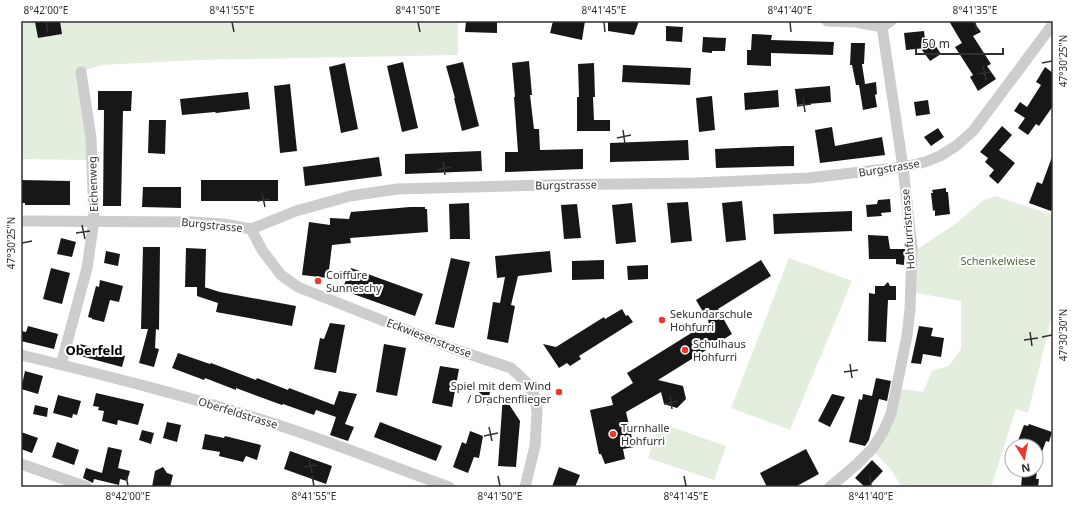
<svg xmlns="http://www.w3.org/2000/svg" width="1074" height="508" viewBox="0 0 1074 508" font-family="'Noto Sans',sans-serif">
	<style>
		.green { fill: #e4eede }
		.building { fill: #171717 }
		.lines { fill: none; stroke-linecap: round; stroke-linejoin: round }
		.street { stroke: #cdcdcd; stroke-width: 11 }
		.ticks { fill: none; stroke: #303030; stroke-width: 1.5 }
		.poi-dot { fill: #ed382c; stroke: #fff; stroke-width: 1.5 }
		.labels { text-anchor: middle; stroke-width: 4; stroke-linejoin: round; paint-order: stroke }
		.street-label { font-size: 11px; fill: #303030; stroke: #fff }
		.park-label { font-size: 11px; fill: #4c6e3b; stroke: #fff }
		.poi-label { font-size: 11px; fill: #303030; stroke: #fff; text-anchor: start }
		.quarter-label { font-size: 13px; font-weight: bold; fill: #000; stroke: #fff }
		.neatline { fill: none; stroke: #303030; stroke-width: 1.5 }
		.ticks-label { font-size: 10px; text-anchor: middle; fill: #303030 }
	</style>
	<rect width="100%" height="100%" fill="#fff"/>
	<path class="green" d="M21,21H458V55L199,60L101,65L81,72L88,160L21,159Z
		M995,196L1053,215V312L1028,413L1016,409L991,487H902L891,470L872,449L897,388L923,392L932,371L949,366L961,349V301L911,292L912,248H919L955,224L984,200Z
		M789,258L852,281L790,430L731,408Z
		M660,423L726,446L714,480L648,458Z"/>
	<path class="building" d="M41,21H60L62,34L38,38L35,22Z
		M466,21H497V33L465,32Z
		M553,21H585L582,40L550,33Z
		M608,21H639L634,35L608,31Z
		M949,21H973L981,32L973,36L991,64L987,66L996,79L978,91L970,77L973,75L955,47L962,43Z
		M666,26L683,27L682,42L666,41Z
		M924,31L926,47L933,42L941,54L930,61L922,50L925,48L906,50L904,33Z
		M752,34L772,35L771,40L834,42L833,55L771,53V66L747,65V50H751Z
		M703,37L726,38L725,51H712V53L702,52Z
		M851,43H865L864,64H862L865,84L876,82L877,94L875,95L877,107L863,110L859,85H856L852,65H850Z
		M529,61L532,95H530L534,129H539L540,150L583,149V169L505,172V152H518L514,97H515L512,63Z
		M403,62L418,128L402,132L387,66Z
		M463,62L479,126L462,131L454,98H455L446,66Z
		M345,63L358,129L341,133L329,67Z
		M594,63L595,97H593L594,120H610V131H577V97H579L578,64Z
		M623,65L691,68L690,85L622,82Z
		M1045,67L1053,73V106L1039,126L1036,124L1028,135L1018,128L1025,118L1014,111L1020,102L1027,107L1041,85L1036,82Z
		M290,84L297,151L280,153L274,86Z
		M830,86L831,102L797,105L795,89Z
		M778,90L779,107L745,110L744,93Z
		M98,91H132L131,111H123L121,206H103L104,110H98Z
		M248,92L250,109L216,113L215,112L182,115L180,99Z
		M712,96L715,130L699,132L696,98Z
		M928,100L930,114L916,116L914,102Z
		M149,120H166L165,154L148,153Z
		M1002,126L1012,135L999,150L1015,163L998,184L989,176L994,170L985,162L988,158L980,152Z
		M832,127L835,146L882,137L885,155L820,163L815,130Z
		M938,128L944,137L931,146L924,137Z
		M688,140L689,160L610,162V143Z
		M783,146H794V166L716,168L715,149Z
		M481,151L482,171L405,174V154Z
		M379,157L382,176L305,186L303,167Z
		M1052,157L1053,158V206L1051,211L1029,203L1037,182L1042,184Z
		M21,180L70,181V205H25V203H21Z
		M201,180H278V201H201Z
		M143,187H181V208L142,207Z
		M946,188V192H948L950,214L935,216V210L933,211L931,193H933L932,190Z
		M890,199L891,212L881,213L882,216L867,217L866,205L877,204L878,200Z
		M742,201L746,240L726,242L722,203Z
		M688,202L692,241L671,243L667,203Z
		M469,203L470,239H450L449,204Z
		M632,203L636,242L616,244L612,205Z
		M577,204L581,238L564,239L561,205Z
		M410,207H425V209H427L428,232L350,238L351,243L332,245L328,278L302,275L309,222L330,225V218L349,219L351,212Z
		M852,211V231L774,234L773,214Z
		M868,235L888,236L890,249H905L904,265L896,264V259H869Z
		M61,238L76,242L72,257L57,254Z
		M143,247H160L159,330L156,329L155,348L159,349L154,367L139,363L148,329H141Z
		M186,248L206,249L205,287H204L220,292L296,306L292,326L216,312L218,303L197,296V287H185Z
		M106,251L120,254L118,266L104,263Z
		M550,251L552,272L518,276L511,305L515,306L508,343L487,339L493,302L500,303L505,277L497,278L495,256Z
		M451,258L470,262L454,328L435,324Z
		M604,260V279L572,280V261Z
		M761,260L771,276L718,309L732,334L658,380L683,386L686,399L677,408L664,404L661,392L626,412L634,447L623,449L625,459L605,464L601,454H599L590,410L613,405L611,397L633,383L627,373L709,322L696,300Z
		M648,265V279L628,280L627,266Z
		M51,268L70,273L62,304L43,299Z
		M351,268L423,294L415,316L342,290Z
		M100,280L123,286L119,302L110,300L104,322L92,319V318L88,317L96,286L99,287Z
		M888,282L890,286H896V300H888L886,342L868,341L869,293L875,294V286H884Z
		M622,309L626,316L628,315L633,322L579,356L581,359L570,366L567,363L559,368L543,344L556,347L604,317L605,319Z
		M330,323L345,325L336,373L314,369L320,338L324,339Z
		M28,326L58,334L54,349L21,341V331L26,332Z
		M919,326L933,328L931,336L944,338L941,357L923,354L921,364L911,363Z
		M80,344L125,356L122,367L77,355Z
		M384,344L406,348L397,396L376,392Z
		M178,353L210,364L211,363L256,380L257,378L288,390L289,388L334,405L339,391L357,394L345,424L354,427L348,441L330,435L336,417L316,410L314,415L283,404L282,405L236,388V390L205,378L204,380L172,368Z
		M440,366L459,369L452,407L432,403Z
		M25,371L43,376L38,394L21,389Z
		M876,378L891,381L887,401L879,399L869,440L865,446L849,442L859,399L862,400L863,394L872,396Z
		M491,384L488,406L479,392Z
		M96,393L144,404L138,425L118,420L117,425L102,421L104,411L98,410L99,407L93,406Z
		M832,394L845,397L830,427L818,421Z
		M58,395L81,401L77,415L73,414L72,418L53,413Z
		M503,395L520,421L516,467L498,466Z
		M35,405L48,408L47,417L33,414Z
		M167,422L181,425L177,442L163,438Z
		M380,422L442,446L436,461L374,437Z
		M1029,424L1052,432L1049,442L1046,441L1037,465H1036V446H1016L1024,425L1028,426Z
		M142,430L154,433L151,444L139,440Z
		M470,431L483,436L479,458L474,457L468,473L453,467L462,442L466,444Z
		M21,432L38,438L32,453L21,449Z
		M205,434L224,438L225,436L261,445L257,460L246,456L243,462L219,456L220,452L202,449Z
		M57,442L79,450L74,465L52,457Z
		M108,447L122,450L118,468L130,471L127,481L120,479L119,485L94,479L93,483L83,478L86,468L102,473Z
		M806,449L819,474L795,487H767L760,473Z
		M290,451L332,466L326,484L284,469Z
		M872,460L883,471L868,487H865L855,478Z
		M163,467L167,473L173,475L170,487H152L155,471Z
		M559,467L580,475L575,487H552Z
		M1026,470H1037L1036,479H1039L1038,487H1021L1022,476L1025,477Z"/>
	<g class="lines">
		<path class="street" d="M827,21L856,22L882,27
			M882,27L891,21
			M21,221L192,222L223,224L251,229L296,211L350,196L397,189L547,185L696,183L809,178L903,167L925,162L940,156L956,146L973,131L1053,24
			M251,229L262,250L281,275L298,287L457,350L511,368L526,382L535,397L537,413L535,446L525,487
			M21,355C108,376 196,398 281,426C337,444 393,467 449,487
			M61,365L87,268L94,220L91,138L81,72
			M21,464L87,487
			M830,487L856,465L872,449L883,432L891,414L907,336L910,309L912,248L903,167L882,27"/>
	</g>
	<path class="ticks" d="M46,22L48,32M232,22L234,32M418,22L420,32M604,22L605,32M790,22L791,32M975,22L977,32M1042,63L1052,61M983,66L986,80M977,74L991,72M803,98L805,112M797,106L811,104M623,130L625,144M617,138L631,135M443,162L445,175M437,170L451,167M262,193L265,207M257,201L270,199M82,225L85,239M76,233L90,231M22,243L32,241M1030,332L1032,346M1042,337L1052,335M1024,340L1038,338M850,364L852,378M844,372L858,370M670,396L672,409M664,404L678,401M489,427L492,441M484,436L498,433M309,459L312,473M304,467L317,465M126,476L128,486M312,476L314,486M498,476L500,486M684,476L686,486M870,476L871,486"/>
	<g class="poi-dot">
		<circle cx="318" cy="281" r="4"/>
		<circle cx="662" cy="320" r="4"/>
		<circle cx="685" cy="350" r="4"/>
		<circle cx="559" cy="392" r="4"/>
		<circle cx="613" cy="434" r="4"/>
	</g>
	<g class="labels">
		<g class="street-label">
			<text transform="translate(889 168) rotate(-9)" y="4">Burgstrasse</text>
			<text transform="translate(93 184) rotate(-92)" y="4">Eichenweg</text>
			<text transform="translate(566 185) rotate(-1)" y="4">Burgstrasse</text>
			<text transform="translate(212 225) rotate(6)" y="4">Burgstrasse</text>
			<text transform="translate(908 229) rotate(-94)" y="4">Hohfurristrasse</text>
			<text transform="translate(429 338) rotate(21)" y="4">Eckwiesenstrasse</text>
			<text transform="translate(238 413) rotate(17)" y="4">Oberfeldstrasse</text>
		</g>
		<g class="park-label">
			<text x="998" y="265">Schenkelwiese</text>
		</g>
		<g class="poi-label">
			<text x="326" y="279">Coiffure<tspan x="326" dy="13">Sunneschy</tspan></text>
			<text x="670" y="318">Sekundarschule<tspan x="670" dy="13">Hohfurri</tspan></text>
			<text x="693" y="348">Schulhaus<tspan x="693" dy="13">Hohfurri</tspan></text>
			<text x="551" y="390" text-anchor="end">Spiel mit dem Wind<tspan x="551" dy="13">/ Drachenflieger</tspan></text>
			<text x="621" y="432">Turnhalle<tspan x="621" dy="13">Hohfurri</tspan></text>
		</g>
		<g class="quarter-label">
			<text x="94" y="355">Oberfeld</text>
		</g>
	</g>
	<rect width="1074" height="508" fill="none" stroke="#ffffff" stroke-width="44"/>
	<g transform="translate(1024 458) rotate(170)"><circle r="19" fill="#ffffff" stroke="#acacac"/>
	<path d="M0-3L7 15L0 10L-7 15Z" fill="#ed382c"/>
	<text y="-6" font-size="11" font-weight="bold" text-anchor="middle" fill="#303030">N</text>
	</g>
	<path d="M916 48v6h87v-6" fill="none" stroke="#303030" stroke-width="2"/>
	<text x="922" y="48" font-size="12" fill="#303030" stroke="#ffffff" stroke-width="3" paint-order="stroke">50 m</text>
	<rect x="22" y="22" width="1030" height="464" class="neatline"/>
	<g class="ticks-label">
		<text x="46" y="14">8°42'00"E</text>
		<text x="232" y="14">8°41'55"E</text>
		<text x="418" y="14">8°41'50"E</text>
		<text x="604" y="14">8°41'45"E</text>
		<text x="790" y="14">8°41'40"E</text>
		<text x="975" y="14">8°41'35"E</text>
		<text transform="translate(1063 61) rotate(-90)" y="4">47°30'25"N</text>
		<text transform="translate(11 243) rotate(-90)" y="4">47°30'25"N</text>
		<text transform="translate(1063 335) rotate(-90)" y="4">47°30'30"N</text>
		<text x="128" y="500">8°42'00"E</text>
		<text x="314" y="500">8°41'55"E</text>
		<text x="500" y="500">8°41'50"E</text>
		<text x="686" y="500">8°41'45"E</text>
		<text x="871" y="500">8°41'40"E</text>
	</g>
</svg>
